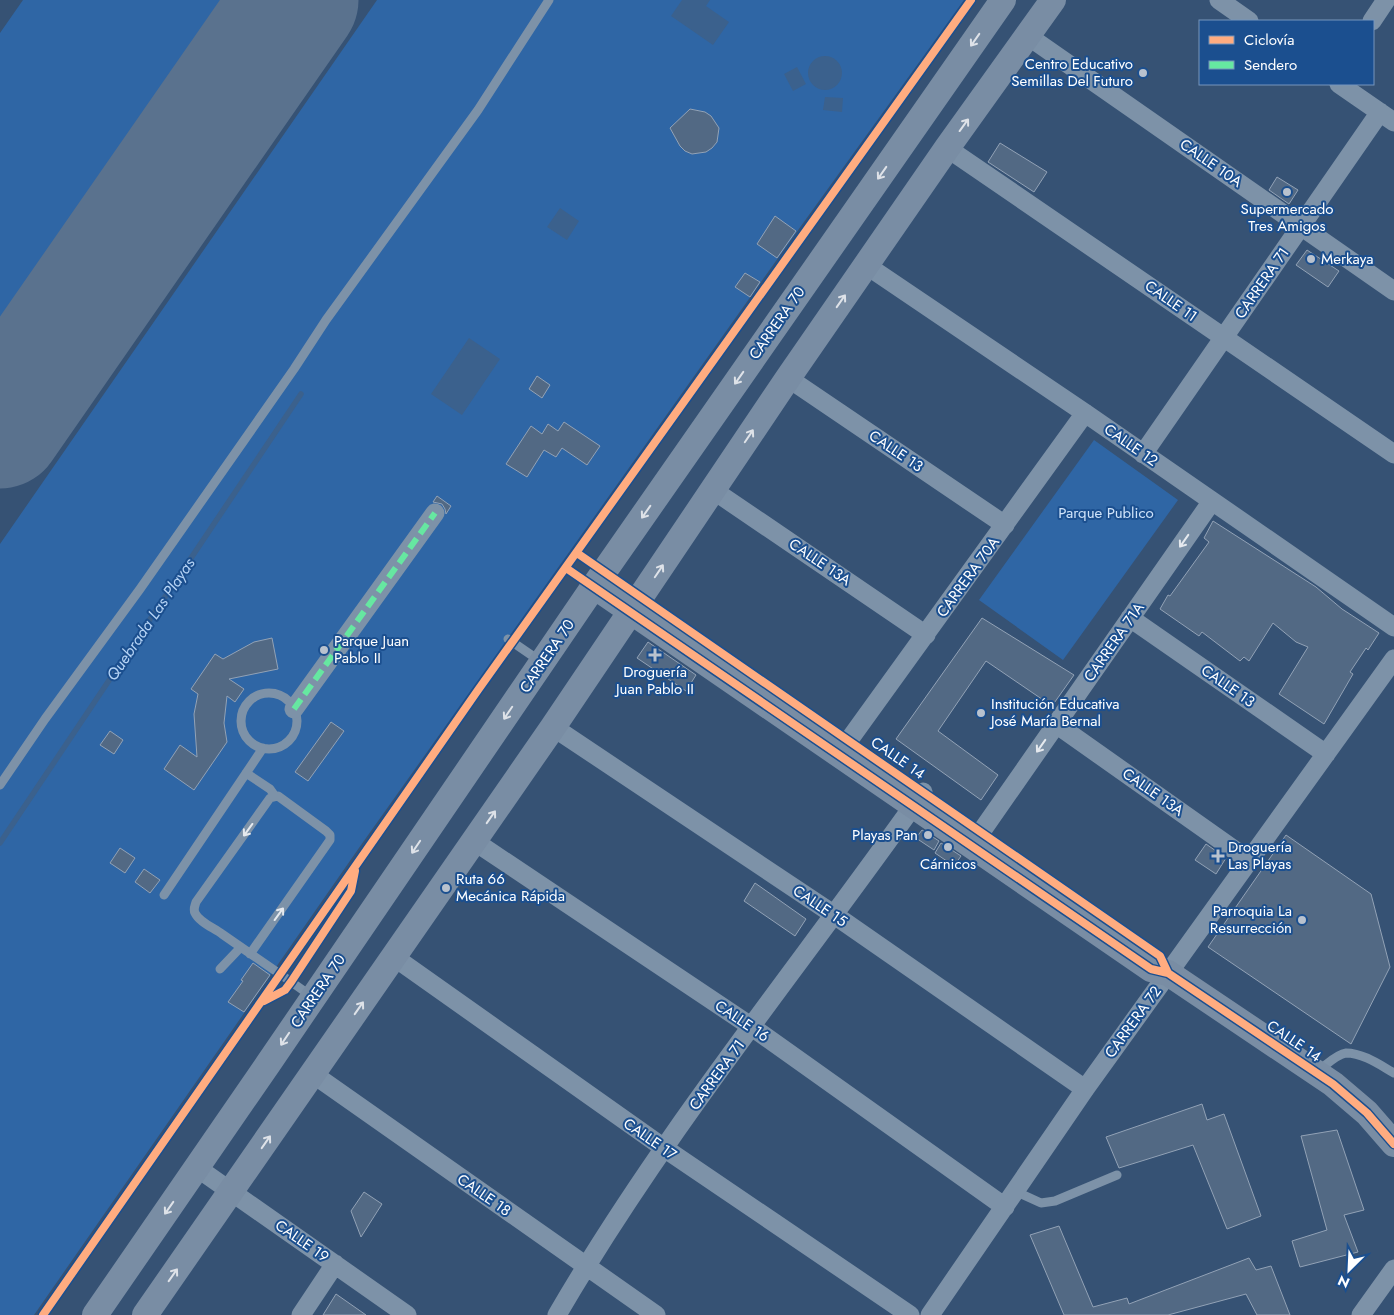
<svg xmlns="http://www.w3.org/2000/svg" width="1394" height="1315" viewBox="0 0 1394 1315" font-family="Jost,sans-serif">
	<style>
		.green { fill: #2f66a5 }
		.water { fill: #3b618d }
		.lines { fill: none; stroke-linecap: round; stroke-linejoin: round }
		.stream { stroke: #3b618d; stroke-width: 5.5 }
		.taxiway { stroke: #5a728e; stroke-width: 50 }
		.runway { stroke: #5a728e; stroke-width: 125 }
		.building { fill: #526984; stroke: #92a2b6 }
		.lane { stroke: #7d92a8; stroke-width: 9 }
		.street { stroke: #7d92a8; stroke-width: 19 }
		.secondary { stroke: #798da4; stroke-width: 26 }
		.quiet { stroke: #66e7a1; stroke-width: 6; stroke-dasharray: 12 6; stroke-linecap: butt }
		.cycleway-casing { stroke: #1b4f8f; stroke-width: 11 }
		.cycleway { stroke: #ffac80; stroke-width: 8 }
		.oneway { stroke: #dee2e8 }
		.oneway2 { stroke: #e5e9ee }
		.poi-dot { fill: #b9c2ce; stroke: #1b4f8f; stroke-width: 2 }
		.labels { text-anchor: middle; stroke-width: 4; stroke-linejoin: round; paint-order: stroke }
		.poi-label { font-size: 15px; fill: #fff; stroke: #1b4f8f; text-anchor: start }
		.street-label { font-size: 15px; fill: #fff; stroke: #1b4f8f }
		.park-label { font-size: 15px; fill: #cfe3fa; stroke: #1b4f8f }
		.water-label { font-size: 16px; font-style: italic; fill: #b5d3f5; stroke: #1b4f8f }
	</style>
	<rect width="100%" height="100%" fill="#365274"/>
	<path class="green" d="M23,0H222L0,321V33Z
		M377,0H964L788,244L361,845L34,1315H0V544Z
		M1094,440L1178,500L1063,660L979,600Z"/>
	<path class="water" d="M682,0H710L706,6L729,22L713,45L671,16Z
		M808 73a17 17 0 1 1 34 0a17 17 0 1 1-34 0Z
		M797,67L806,84L793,91L784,74Z
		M825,97L843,98L842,112L823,110Z
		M560,208L579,221L567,240L547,227Z
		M469,338L500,359L462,415L431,394Z"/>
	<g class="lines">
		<path class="stream" d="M0,843L301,394"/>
		<path class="taxiway" d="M295,1V0"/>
		<path class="runway" d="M0,426L296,0"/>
	</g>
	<path class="building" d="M690,109L705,112L711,116L719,128L717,142L712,148L706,152L692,154L685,151L680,146L670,128Z
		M1000,143L1047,172L1034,192L988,162Z
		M1277,177L1298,190L1289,204L1269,190Z
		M775,216L796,231L777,258L757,244Z
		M1307,250L1339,271L1328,287L1296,265Z
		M745,273L760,282L750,297L735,287Z
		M537,376L550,385L542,398L529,389Z
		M564,422L600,446L587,465L562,448L556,457L544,450L527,477L506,464L531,426L542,434L548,424L558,431Z
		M437,496L451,506L446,514L445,509L442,504L433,502Z
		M1213,521L1316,587L1342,609L1379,633L1368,650L1366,648L1350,672L1353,674L1324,724L1279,694L1308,647L1296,642L1273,623L1249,661L1244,657L1240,661L1202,632L1199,636L1160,609L1168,595L1170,596L1209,542L1204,538Z
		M982,618L1074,675L1052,706L986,661L938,731L998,775L981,800L896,739Z
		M272,638L278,669L229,679L244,689L235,702L227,696L224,723L227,742L194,790L164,769L180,745L197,757L194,714L198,694L191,689L215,654L223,659L254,642Z
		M648,642L696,675L686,691L637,658Z
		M331,722L344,731L308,781L295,772Z
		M110,731L123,740L114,754L100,745Z
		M922,830L939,841L934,850L916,838Z
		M1286,835L1371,894L1390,967L1351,1044L1208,947Z
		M941,843L961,856L954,866L935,853Z
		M1206,844L1226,858L1216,874L1195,860Z
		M120,848L135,858L125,873L110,863Z
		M144,869L160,880L150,893L135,882Z
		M755,883L806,919L795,936L744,901Z
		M253,963L270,975L244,1012L228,1002L243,981L241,980Z
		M1202,1104L1207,1120L1224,1114L1261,1216L1227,1229L1193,1145L1119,1168L1106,1137Z
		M1337,1130L1364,1210L1344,1215L1358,1252L1300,1267L1292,1241L1327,1230L1301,1136Z
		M364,1192L382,1204L361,1237L351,1211Z
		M1059,1226L1093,1307L1127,1298L1129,1304L1249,1258L1256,1270L1271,1266L1290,1315H1257L1246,1294L1168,1315H1064L1030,1235Z
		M336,1294L366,1315H323Z"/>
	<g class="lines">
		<path class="lane" d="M508,639L540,661
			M241 721a28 28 0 1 1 56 0a28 28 0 1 1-56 0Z
			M246,773L270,789L275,796
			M0,785L45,719L140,589L294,369L326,320L478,110L549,0
			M164,895L263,748
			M250,954L330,840V835L326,831L278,796L270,798L196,902C195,906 193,909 195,913C199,922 214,928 222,934C252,955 282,975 311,996
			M220,969L241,947
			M1319,1070C1326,1065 1337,1054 1346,1053C1363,1053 1380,1065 1394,1073
			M1015,1191L1041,1203L1055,1201L1117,1175"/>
		<path class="street" d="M1219,0L1249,21
			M1372,21L1386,0
			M1028,36L1394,291
			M1339,84L1394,122
			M947,148L1394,454
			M866,265L1085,413L1394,627
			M788,378L1005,525
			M1143,454L1380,112
			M713,490L926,635
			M1130,618L1326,754
			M294,709L435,513
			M1056,724L1250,861
			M553,727L833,914L1085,1089
			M849,740L1085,413
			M981,832L1212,501
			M474,841L752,1027L1005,1207
			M394,957L664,1148L910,1315
			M313,1074L656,1315
			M196,1167L407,1315
			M301,1315L335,1264
			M557,1315C664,1131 800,966 923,792
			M930,1315L1085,1089L1394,659
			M1361,1315L1394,1269"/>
		<path class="secondary" d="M594,586L1151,969L1168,973L1333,1084L1367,1113L1394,1144
			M95,1315L268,1064L594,586L1003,0
			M145,1315L553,727L788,378L947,148L1053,0"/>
		<path class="quiet" d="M294,709L435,513"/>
		<g class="cycleway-casing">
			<path id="cycleway" d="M577,553L1160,956L1168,973
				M566,568L1151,969L1168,973L1333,1084L1367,1113L1394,1144
				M264,1001L285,990L291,982L351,891L355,871
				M43,1315L478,690L971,0"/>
		</g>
		<use href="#cycleway" class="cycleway"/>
	</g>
	<defs><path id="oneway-shaft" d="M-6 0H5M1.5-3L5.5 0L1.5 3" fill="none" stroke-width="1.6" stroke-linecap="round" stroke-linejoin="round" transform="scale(1.25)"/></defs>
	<g class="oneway">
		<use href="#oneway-shaft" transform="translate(975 40) rotate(125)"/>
		<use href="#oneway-shaft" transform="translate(964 125) rotate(-54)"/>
		<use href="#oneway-shaft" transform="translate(882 173) rotate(125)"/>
		<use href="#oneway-shaft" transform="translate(841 301) rotate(-55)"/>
		<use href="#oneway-shaft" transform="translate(739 378) rotate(125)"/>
		<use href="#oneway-shaft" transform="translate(749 436) rotate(-56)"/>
		<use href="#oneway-shaft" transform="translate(646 512) rotate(125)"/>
		<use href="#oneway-shaft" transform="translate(659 571) rotate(-56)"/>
		<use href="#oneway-shaft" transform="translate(508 713) rotate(124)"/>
		<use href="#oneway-shaft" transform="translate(491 817) rotate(-55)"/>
		<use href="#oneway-shaft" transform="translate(416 847) rotate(124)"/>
		<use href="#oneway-shaft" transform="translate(359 1008) rotate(-55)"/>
		<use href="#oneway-shaft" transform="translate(285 1039) rotate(124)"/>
		<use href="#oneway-shaft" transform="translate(266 1142) rotate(-55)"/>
		<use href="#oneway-shaft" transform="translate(169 1208) rotate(125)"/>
		<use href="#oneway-shaft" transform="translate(173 1275) rotate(-55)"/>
	</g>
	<g class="oneway2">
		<use href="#oneway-shaft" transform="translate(1184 541) rotate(125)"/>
		<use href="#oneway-shaft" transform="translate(1041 746) rotate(125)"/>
		<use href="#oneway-shaft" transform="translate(248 830) rotate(126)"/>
		<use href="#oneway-shaft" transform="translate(279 914) rotate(-54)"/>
	</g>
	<g class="poi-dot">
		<circle cx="1143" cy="73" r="5"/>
		<circle cx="1287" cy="192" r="5"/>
		<circle cx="1311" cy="259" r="5"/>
		<circle cx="324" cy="650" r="5"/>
		<path d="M652.5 647.5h5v5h5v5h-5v5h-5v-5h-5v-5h5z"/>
		<circle cx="981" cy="713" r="5"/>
		<circle cx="928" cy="835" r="5"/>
		<circle cx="948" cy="847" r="5"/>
		<path d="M1215.5 848.5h5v5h5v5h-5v5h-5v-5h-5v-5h5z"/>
		<circle cx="446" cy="888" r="5"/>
		<circle cx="1302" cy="920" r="5"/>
	</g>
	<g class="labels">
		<g class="poi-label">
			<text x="1133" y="69" text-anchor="end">Centro Educativo<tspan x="1133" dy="17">Semillas Del Futuro</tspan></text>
			<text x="1287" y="214" text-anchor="middle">Supermercado<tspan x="1287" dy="17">Tres Amigos</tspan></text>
			<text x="1321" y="264">Merkaya</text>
			<text x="334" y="646">Parque Juan<tspan x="334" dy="17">Pablo II</tspan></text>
			<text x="655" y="677" text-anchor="middle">Droguería<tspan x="655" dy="17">Juan Pablo II</tspan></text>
			<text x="991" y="709">Institución Educativa<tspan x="991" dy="17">José María Bernal</tspan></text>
			<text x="918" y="840" text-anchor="end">Playas Pan</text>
			<text x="1228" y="852">Droguería<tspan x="1228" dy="17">Las Playas</tspan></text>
			<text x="948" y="869" text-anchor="middle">Cárnicos</text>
			<text x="456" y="884">Ruta 66<tspan x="456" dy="17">Mecánica Rápida</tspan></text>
			<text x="1292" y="916" text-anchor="end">Parroquia La<tspan x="1292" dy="17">Resurrección</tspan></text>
		</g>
		<g class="street-label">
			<text transform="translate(1211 163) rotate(35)" y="5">CALLE 10A</text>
			<text transform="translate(1262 283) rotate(-55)" y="5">CARRERA 71</text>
			<text transform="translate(1171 301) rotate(35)" y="5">CALLE 11</text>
			<text transform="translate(777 323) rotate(-55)" y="5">CARRERA 70</text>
			<text transform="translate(1131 445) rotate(35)" y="5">CALLE 12</text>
			<text transform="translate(896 451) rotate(34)" y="5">CALLE 13</text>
			<text transform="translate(820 562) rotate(34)" y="5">CALLE 13A</text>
			<text transform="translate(968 577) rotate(-54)" y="5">CARRERA 70A</text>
			<text transform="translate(1114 642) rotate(-55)" y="5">CARRERA 71A</text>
			<text transform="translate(547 656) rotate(-56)" y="5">CARRERA 70</text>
			<text transform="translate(1228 686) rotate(35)" y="5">CALLE 13</text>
			<text transform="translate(898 758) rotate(35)" y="5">CALLE 14</text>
			<text transform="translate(1153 792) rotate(35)" y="5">CALLE 13A</text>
			<text transform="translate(820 906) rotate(34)" y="5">CALLE 15</text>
			<text transform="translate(318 991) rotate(-56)" y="5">CARRERA 70</text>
			<text transform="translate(742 1021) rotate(34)" y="5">CALLE 16</text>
			<text transform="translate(1133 1022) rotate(-54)" y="5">CARRERA 72</text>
			<text transform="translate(1294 1041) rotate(34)" y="5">CALLE 14</text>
			<text transform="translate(717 1075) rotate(-54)" y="5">CARRERA 71</text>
			<text transform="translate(650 1139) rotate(35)" y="5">CALLE 17</text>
			<text transform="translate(484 1195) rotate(35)" y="5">CALLE 18</text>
			<text transform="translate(302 1241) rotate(35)" y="5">CALLE 19</text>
		</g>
		<g class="park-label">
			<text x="1106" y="518">Parque Publico</text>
		</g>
		<g class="water-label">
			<text transform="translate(150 619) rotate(-56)" y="6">Quebrada Las Playas</text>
		</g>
	</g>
	<rect x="1199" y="20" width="175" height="65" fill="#1b4f8f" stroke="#7695bc"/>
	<rect x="1209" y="36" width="25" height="8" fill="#ffac80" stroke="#7695bc"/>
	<text x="1244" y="45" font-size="15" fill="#ffffff">Ciclovía</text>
	<rect x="1209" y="61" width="25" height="8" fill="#66e7a1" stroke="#7695bc"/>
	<text x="1244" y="70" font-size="15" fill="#ffffff">Sendero</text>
	<g transform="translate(1349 1270) rotate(204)" stroke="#1b4f8f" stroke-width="4" paint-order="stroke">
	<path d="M0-4L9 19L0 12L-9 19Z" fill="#ffffff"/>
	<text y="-8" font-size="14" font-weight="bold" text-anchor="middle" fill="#ffffff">N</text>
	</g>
</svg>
